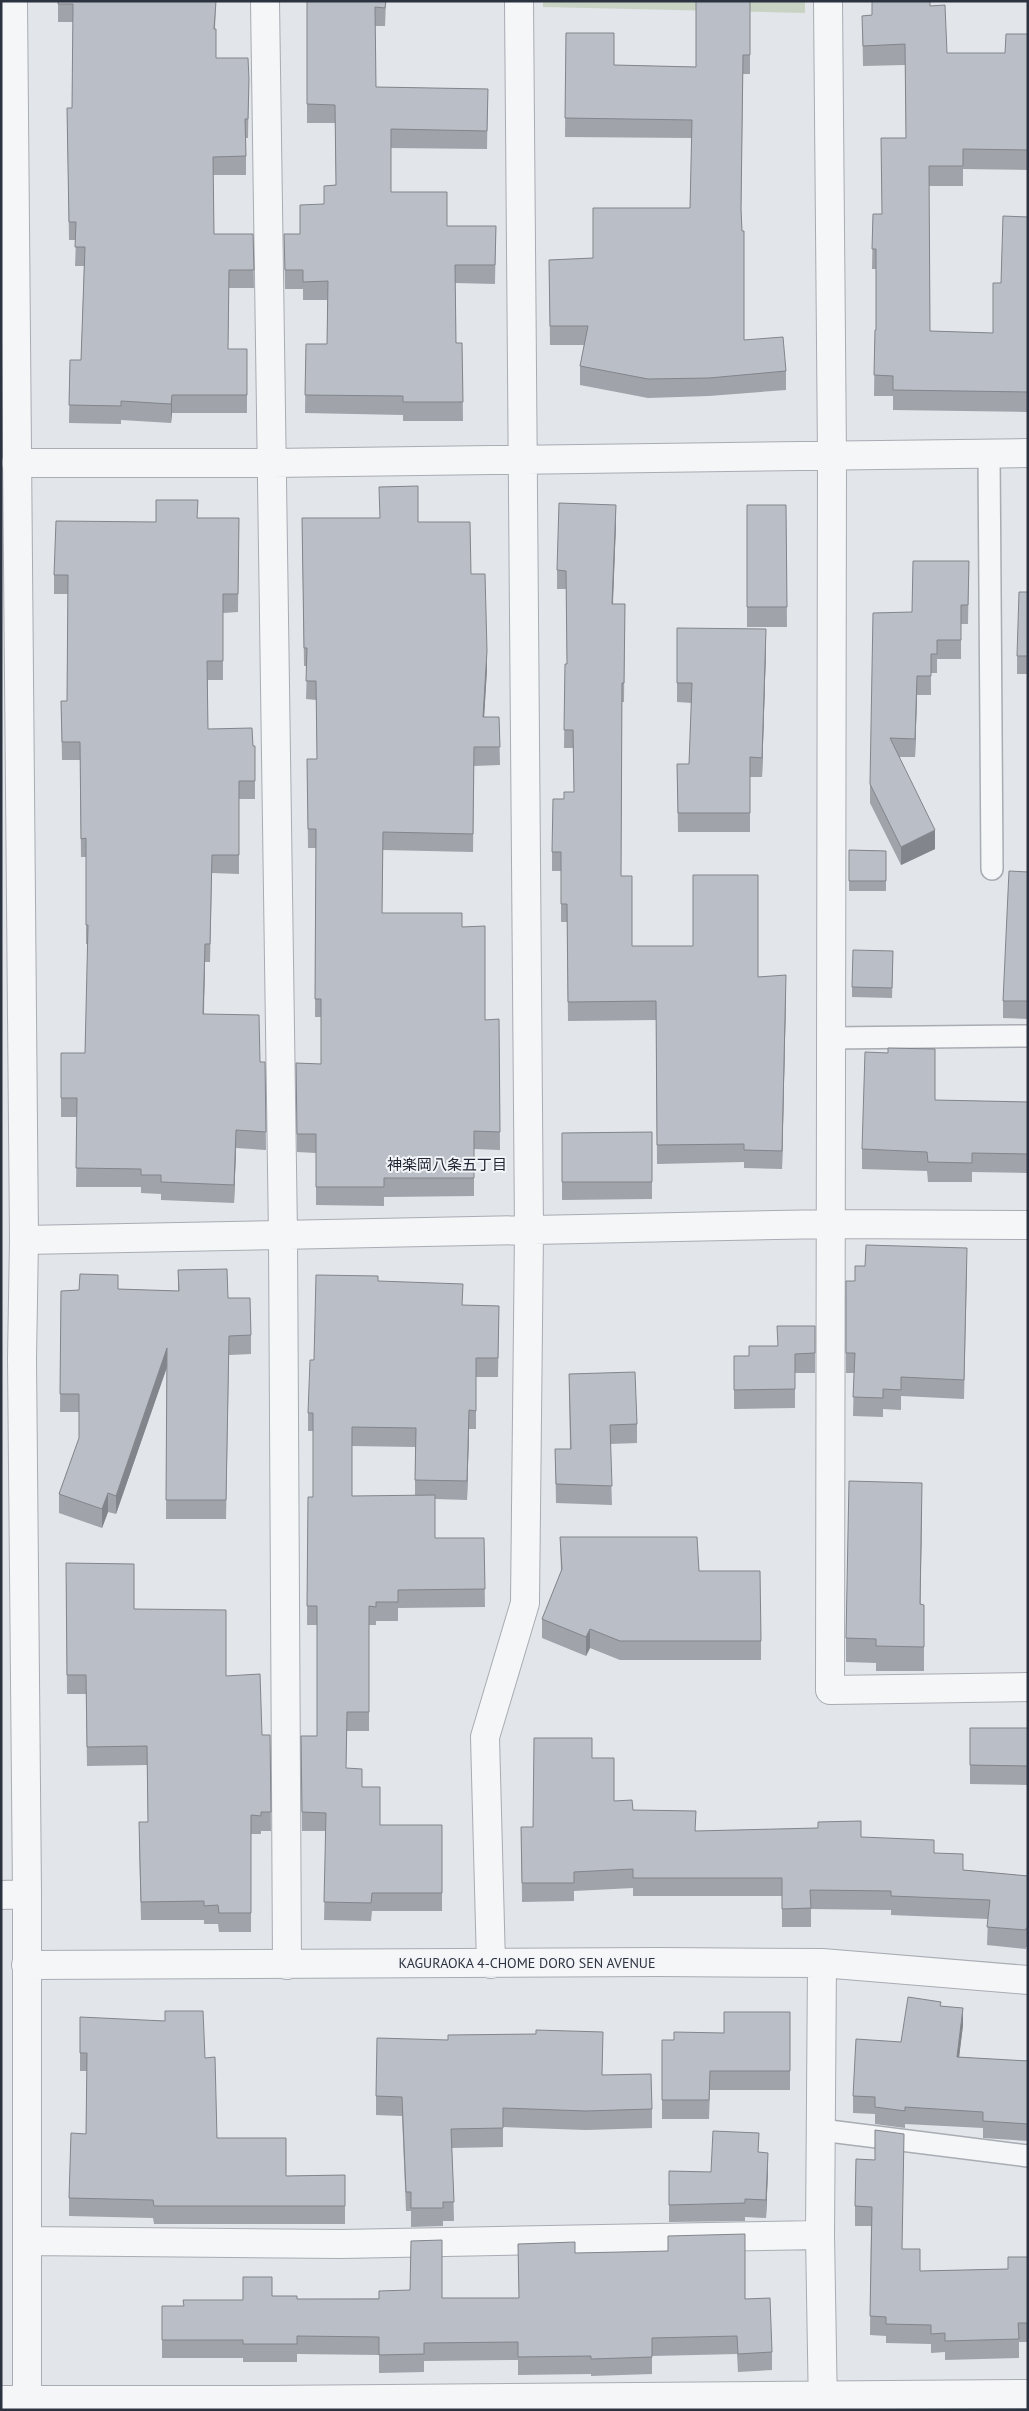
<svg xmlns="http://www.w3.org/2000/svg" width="1029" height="2411" viewBox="0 0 1029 2411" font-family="'PT Sans','Noto Sans JP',sans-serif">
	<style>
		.green { fill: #c8d3c4 }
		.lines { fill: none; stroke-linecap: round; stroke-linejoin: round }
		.service-casing { stroke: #a8acb3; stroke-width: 24 }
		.minor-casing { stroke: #a8acb3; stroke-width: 30 }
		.service { stroke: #f5f6f8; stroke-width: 21 }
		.minor { stroke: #f5f6f8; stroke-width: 28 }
		.wall { fill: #a0a3aa; fill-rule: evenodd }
		.shaded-wall { fill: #82858b }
		.building { fill: #babec6; stroke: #82858b }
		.labels { text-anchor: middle; stroke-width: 4; stroke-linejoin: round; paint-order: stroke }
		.street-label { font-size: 14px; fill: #2c3340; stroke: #f2f4f7 }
		.neighbourhood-label { font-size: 15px; fill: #1e2431; stroke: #f2f4f7 }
	</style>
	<rect width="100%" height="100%" fill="#e2e5e9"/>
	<path class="green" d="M543,1H805V13L543,7Z"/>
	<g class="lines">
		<g class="service-casing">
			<path id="service" d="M989,453L992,869
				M831,1038L1028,1036
				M821,2130L1028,2156"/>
		</g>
		<g class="minor-casing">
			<path id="minor" d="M13,1L24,1240L22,1359L27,1894V2410
				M265,1L283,1235L287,1965
				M828,1L832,456L830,1690L1028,1687
				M16,463H273L1028,453
				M24,1240L831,1224L1028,1225
				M1,1895L27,1894
				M822,1963L820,2235L823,2410
				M491,1964L485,1737L525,1603L529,1231L519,1
				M26,1965L658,1962L822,1963L1028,1980
				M27,2241L341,2244L820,2235
				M1,2400H266L1028,2394"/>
		</g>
		<use href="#service" class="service"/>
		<use href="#minor" class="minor"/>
	</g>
	<path class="wall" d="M58,1H216L215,29L216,58L249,79L248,138H246V175H213L214,234H253L254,288H229L228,349H247V413H172L171,423L121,420V424L69,423L70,360H81L84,266H75L76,240H69L67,108H72L73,22H58Z
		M307,1H386L385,26H375L376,87L488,89L487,149L391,148V192L447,226H496L495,284L455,283L456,343H462L463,421H403V415L305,413L306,344H327V300H303V289H285L284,234H300L324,204V186L336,185L335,123H307Z
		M750,1V74H743L741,217L744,340L786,371V390L709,396L648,398L580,385V366L584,345H550L549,260L593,258L690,208L692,138L565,137L566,33L614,65L696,67Z
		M872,1L930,6L947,53H1005L1028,34V170L963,169V186H929L930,331L993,333L1001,283L1028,217V412L893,410V396H874L875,330H876V269H872L873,214H882L906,138L905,65L863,66L862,16L872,15Z
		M747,505H786L787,627H747Z
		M198,518H239L238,612L223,613V680H208V729L253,746H255V799H239V874L212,873L210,962H205L204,1014L260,1062H265L266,1150L236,1148L234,1203L161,1200V1194L141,1193V1187H76L77,1117H61V1053H85L88,944H86V857H81L80,760H62L61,701H67L68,594H54V575L156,522Z
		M302,518L418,522L471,574L487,669L484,717H499L500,765L474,766L473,852L383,850L382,913L462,927L485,1020L499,1019L500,1150L474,1149V1196L384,1197V1206L316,1205V1153L297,1152L296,1063L321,1064V1017H315L316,848H308L307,759H317L316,700L306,699L307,666H304Z
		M616,523L613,604H625L624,702H622L621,876L632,946L758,977L786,994L782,1169L744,1168V1162L657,1164L656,1020L568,1021L567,922H561V871H552V852L564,799L574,792L573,748H564L565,664H567L566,589H557V570Z
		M969,561L968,624H961V659H937V673H931V695H917L915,757H899L935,849L901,865L870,803V784L912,612Z
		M1028,592V674H1017V656Z
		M677,628L766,648L762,777H750V832H678L677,764H689L692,703L677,702Z
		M849,850L886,851V891H849Z
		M1028,872V1019L1003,1018V1001Z
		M893,961L892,998L852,997V987Z
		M935,1100L1028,1102V1173L972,1172V1182H928L927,1171L862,1169V1149Z
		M652,1132V1199L562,1200V1133Z
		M967,1267L964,1399L901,1396V1410L883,1409V1417L853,1416L854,1373H846V1281H855Z
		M178,1270L228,1298L251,1335V1354L229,1355L226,1519H166L167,1367L116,1514L108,1512L102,1528L59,1513V1494L79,1438V1412H60L61,1291L118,1289L178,1291Z
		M378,1281L463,1305L499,1306L498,1377H476V1429H469L467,1500L435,1499V1538H484L485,1607L398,1608V1621H376V1625H369V1731H347L346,1768L362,1787L380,1825H442V1911H372L371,1921L324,1920L326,1831H302L301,1736H317V1625H307L308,1497H313V1431H308V1413L314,1360ZM352,1446L415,1447V1496H352Z
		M815,1326V1373H795V1408L734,1409V1356H749L777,1346Z
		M569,1374L637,1424V1443L610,1444L612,1505L556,1503L555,1449H570Z
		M922,1507L920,1604L924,1605V1671H876V1663L846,1662V1638Z
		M560,1537L699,1571L761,1641V1660H620L590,1648L586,1656L542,1638V1619L561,1572Z
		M66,1582L134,1609L226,1676L262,1735H270L271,1831H261V1834H251V1932H219L218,1924H204V1920H141L139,1841L148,1822L147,1765L87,1766L86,1694H67Z
		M970,1728H1028V1785L970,1784Z
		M592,1758L614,1801L633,1810L696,1831L861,1837L934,1853L963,1870L1028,1876V1947H1026V1949L987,1945L988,1919L891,1915V1910L811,1909V1927H782V1896H633V1888L574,1891V1901L522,1902L521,1827H533Z
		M941,2006L963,2025L959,2057L1028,2061V2141L983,2138V2128L905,2124V2128L875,2124V2114L853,2113V2096L901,2042Z
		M790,2012V2090H710L709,2119H662V2040H674L724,2033Z
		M80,2053L205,2058L217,2138L286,2176L345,2175V2224H154L153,2218L69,2216V2198L86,2134L87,2071H80Z
		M602,2075L652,2109V2128L586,2130L503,2127V2147L452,2148L454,2221H443V2226L411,2227V2211H406L402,2116L376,2115V2096Z
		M759,2152L768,2170L766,2218L745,2217V2221L669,2222V2171L711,2172Z
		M875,2160L902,2249L920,2271L1008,2269L1028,2257V2342H1019V2358L945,2360V2352L931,2353V2344L886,2343V2336L870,2335L871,2226H855V2206Z
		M518,2244L575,2253L745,2299L772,2352V2370L738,2372L737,2354L652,2356V2374L591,2376V2374L518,2375V2360L424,2361V2372L379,2373V2355L297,2354V2362H243V2358H162V2306H183L243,2300L272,2296L297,2299L519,2298Z"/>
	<path class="shaded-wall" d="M172,395V413L171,423V404Z
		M616,505V523L612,622V604Z
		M766,629V648L762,777V758Z
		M487,651V669L483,735V717Z
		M917,676V695L915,757V739Z
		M935,830V849L901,865V847Z
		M205,944V962L203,1032V1014Z
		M786,975V994L782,1169V1151Z
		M236,1130V1148L234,1203V1185Z
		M167,1348V1367L116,1514V1496Z
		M469,1410V1429L467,1500V1481Z
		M922,1483V1507L920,1629V1604Z
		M108,1493V1512L102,1528V1509Z
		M590,1629V1648L586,1656V1637Z
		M963,2008V2025L957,2074V2057Z
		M768,2153V2170L766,2218V2200Z"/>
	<path class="building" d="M58,1H216L214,29H216V58H248L249,79L248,119H245L246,156L213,157L214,234H253L254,270H229L228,349H247V395H172L171,404L121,401V406L69,405L70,360H81L85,247H75L76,222H69L67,108H72L73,4H58Z
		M307,1H386L385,8L375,7L376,87L488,89L487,131L391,129V192H447V226H496L495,265H455L456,343H462L463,402H403V396L305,395L306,344H327L328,281L303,282V270H285L284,234H300V205L324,204V186L336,185L335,105L307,104Z
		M696,1H750V55H743L741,209L742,231H744V340L783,337L786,371L709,378L648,379L580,366L588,326H550L549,260L593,258V208H690L692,120L565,118L566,33H614V65L696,67Z
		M872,1H930V6L945,5L947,53H1005L1006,34H1028V150L963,149V166H929L930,331L993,333V283H1001L1003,216L1028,217V392L893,390V376L874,375L875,330H876V249H872L873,214H882L881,138H906L905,44L863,46L862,16L872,15Z
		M418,486V522H470L471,574H485L487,651L483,717H499L500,747H474L473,834L383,832L382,913H462V927L485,926V1020L499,1019L500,1132L474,1131V1178H384V1187H316V1134H297L296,1063L321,1064V999H315L316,829H308L307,759H317L316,681H306L307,648H304L302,518H380L379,487Z
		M156,500H198L197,518H239L238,594H223V661H207L208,729L252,728L253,746H255V781H239V855H212L210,944H205L203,1014L259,1015L260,1062H265L266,1132L236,1130L234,1185L161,1182V1175H141V1169L76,1168L77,1098H61V1053H85L88,925H86V838L81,839L80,742H62L61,701H67L68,575H54L56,521L156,522Z
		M559,503L616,505L612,604H625L624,683H622L621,876H632V946H693V875H758V977L786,975L782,1151L744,1150V1144L657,1145L656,1001L568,1002L567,904H561V852H552L553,799H564V792H574L573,730H564L565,664H567L566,571L557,570Z
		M747,505H786L787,607H747Z
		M913,561H969L968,605H961V640H937V654H931V676H917L915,739L890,738L935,830L901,847L870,784L873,613L912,612Z
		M1019,592H1028V656H1017Z
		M677,628L766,629L762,758L750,757V813H678L677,764H689L692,683H677Z
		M849,850L886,851V881H849Z
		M1009,871L1028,872V1001H1003Z
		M853,950L893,951L892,988L852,987Z
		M888,1048L935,1049V1100L1028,1102V1154L972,1153V1163L928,1162L927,1152L862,1149L865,1052L888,1053Z
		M652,1132V1182H562V1133Z
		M866,1245L967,1248L964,1380L901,1377V1390L883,1389V1398L853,1397L855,1353H846V1281H855V1266H865Z
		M227,1269L228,1298H250L251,1335L229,1336L226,1500H166L167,1348L116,1496L108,1493L102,1509L59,1494L79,1438V1394H60L61,1291L79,1290L80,1274L118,1275V1289L179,1291L178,1270Z
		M316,1275L378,1276V1281L463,1284L462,1305L499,1306L498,1358H476V1411L469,1410L467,1481L415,1480L416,1428L352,1427V1496L435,1495V1538H484L485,1589L398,1590V1602H376V1607L369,1606V1712H347L346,1768L362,1769V1787H380V1825H442V1893H372L371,1903L324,1902L326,1813L302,1812L301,1736H317V1606H307L308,1497H313V1413H308L310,1360H314Z
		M777,1326H815V1353L795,1354V1389L734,1390V1356H749V1346H778Z
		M635,1372L637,1424L610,1425L612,1486L556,1484L555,1449H571L569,1374Z
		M849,1481L922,1483L920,1604L924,1605V1647L876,1646V1639L846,1638Z
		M560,1537H697L699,1571H760L761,1641H620L590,1629L586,1637L542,1619L562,1569Z
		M66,1563L134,1564V1609L226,1610V1676L260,1674L262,1735H270L271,1812H261V1816L251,1815V1913H219L218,1905L204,1906V1901L141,1902L139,1822H148L147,1746L87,1747L86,1675H67Z
		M970,1728H1028V1766L970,1765Z
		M534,1738H592V1758H614V1801L632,1800L633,1810L696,1811L695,1831L818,1828V1822L861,1821V1837L934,1840V1853L963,1854V1870L1028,1876V1928H1026V1930L987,1927L990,1900L891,1896V1891L810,1890L811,1908L782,1909V1878H633V1869L574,1872V1883H522L521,1827H533Z
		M908,1997L941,2002L940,2006L963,2008L957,2057L1028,2061V2124L983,2121V2112L905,2107V2111L875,2107V2097L853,2096L856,2039L901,2042Z
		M165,2011H203L205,2058L215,2057L217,2138H286V2176L345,2175V2206H154L153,2200L69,2198L71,2133L86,2134L87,2053H80V2017L165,2021Z
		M724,2012H790V2071H710L709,2100H662V2040H674V2032L724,2033Z
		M536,2030L603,2032L602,2075L651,2074L652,2109L586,2111L503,2108V2128L451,2129L454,2202H443V2208H411V2192H406L402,2097L376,2096L377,2038L448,2040V2035L536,2034Z
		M875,2130L904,2134L902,2249H920V2271L1008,2269V2257H1028V2323H1018L1019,2339L945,2341V2333L931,2334V2325L886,2324V2317L870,2316L872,2207L855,2206L856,2159L875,2160Z
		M713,2131L759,2133L758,2152L768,2153L766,2200L745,2199V2203L669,2205V2171L711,2172Z
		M745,2234V2299L770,2298L772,2352L738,2354L737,2336L652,2338V2357L591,2359V2356L518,2357V2342L424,2343V2354L379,2355V2337L297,2336V2344H243V2340H162V2306H184L183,2300H243V2277H272V2296H297V2299H379V2291L410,2290L411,2241L442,2240V2298H519L518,2244L575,2242V2253L668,2251V2236Z"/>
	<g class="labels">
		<g class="street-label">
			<text x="527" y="1968">KAGURAOKA 4-CHOME DORO SEN AVENUE</text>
		</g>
		<g class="neighbourhood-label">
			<text x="447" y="1170">神楽岡八条五丁目</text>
		</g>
	</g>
	<rect width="1029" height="2411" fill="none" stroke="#2c3340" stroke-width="5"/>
</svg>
